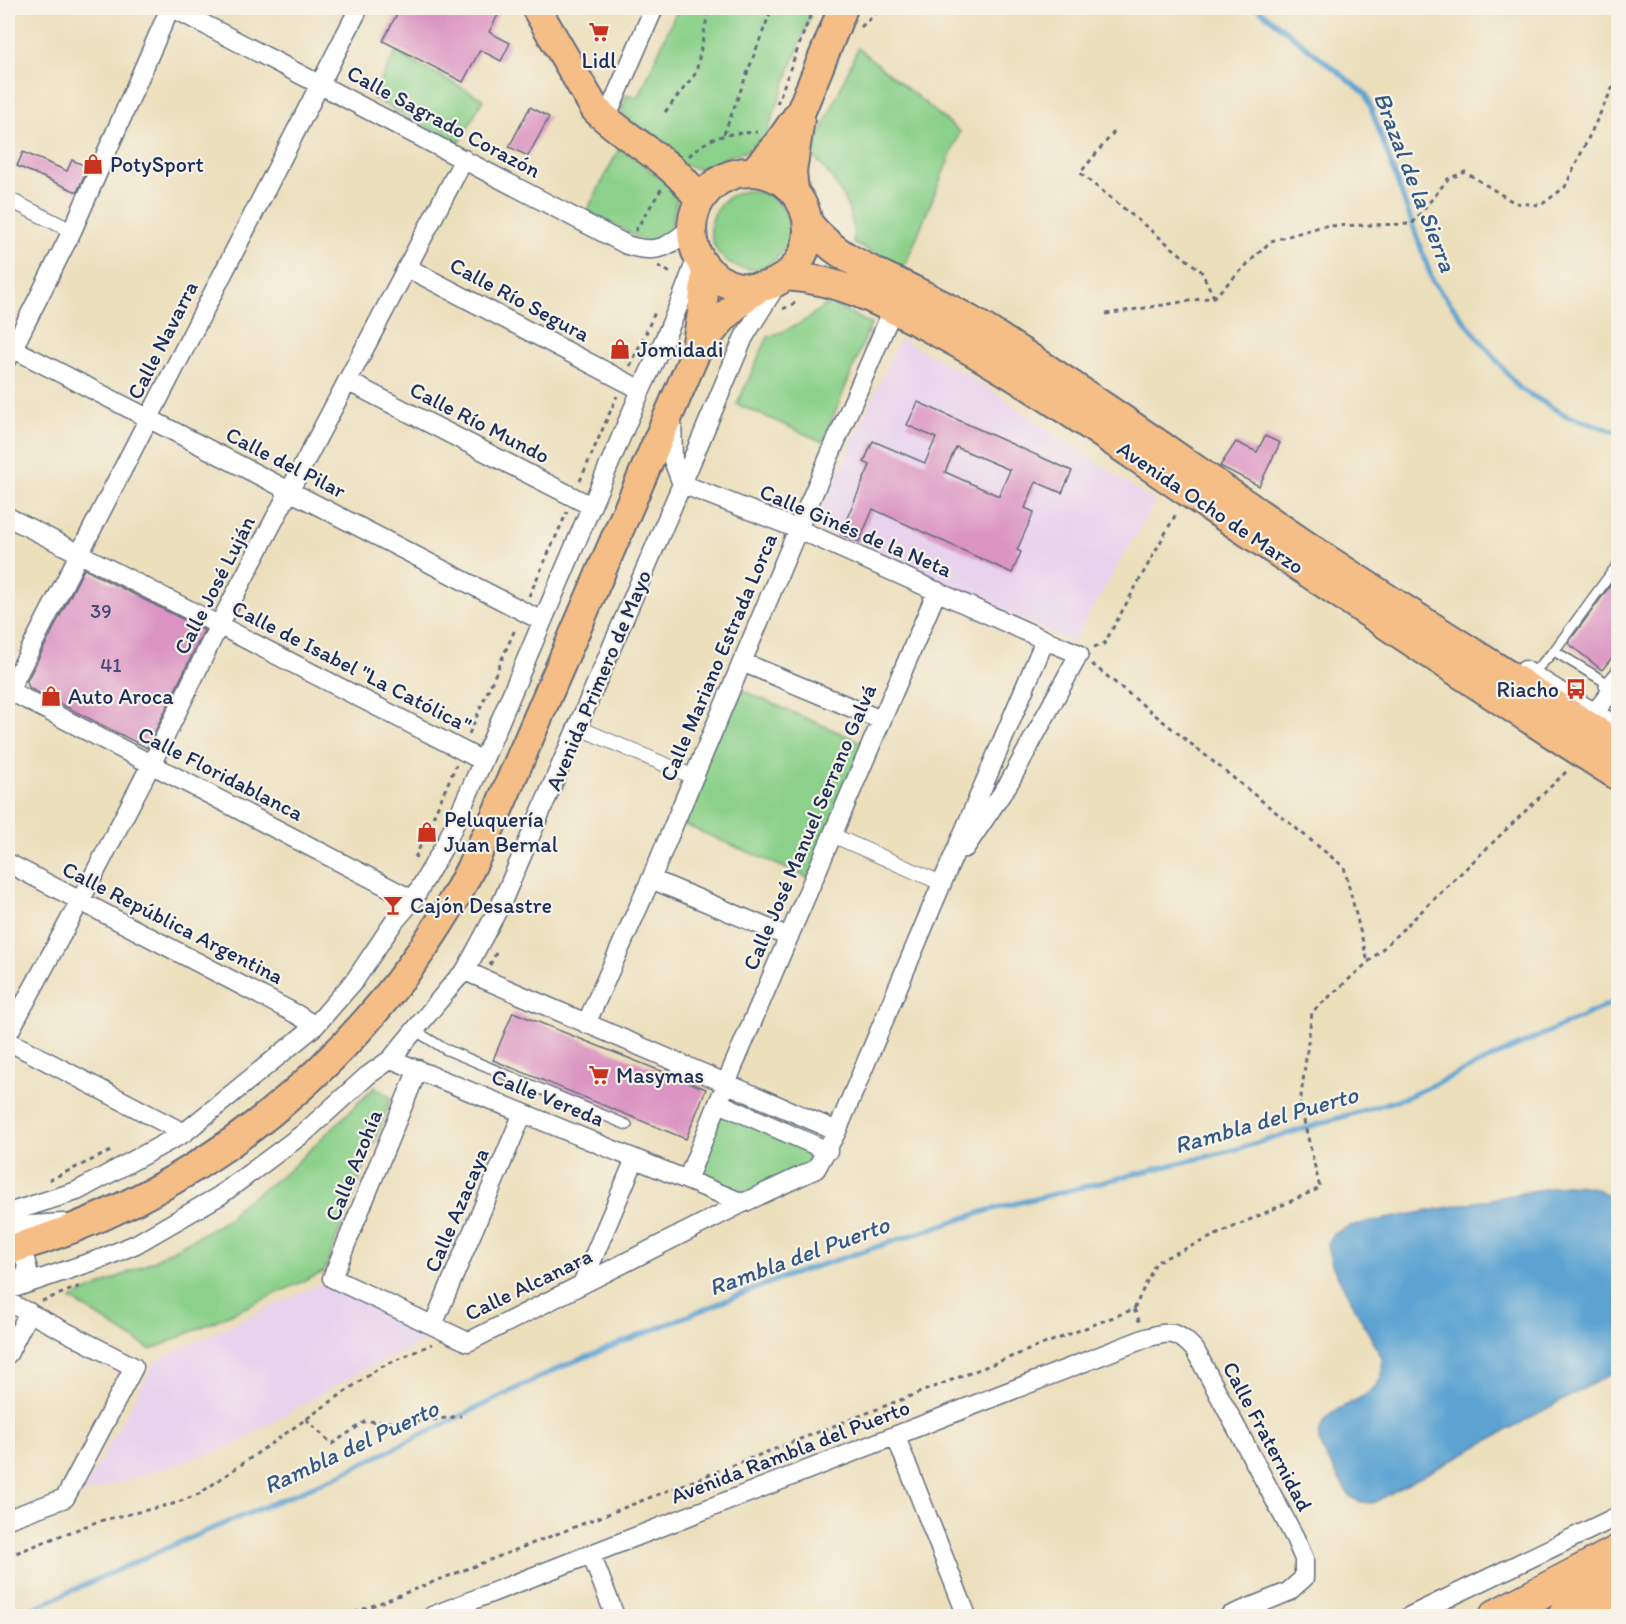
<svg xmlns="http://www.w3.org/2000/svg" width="1626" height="1624" viewBox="0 0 1626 1624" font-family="Itim,sans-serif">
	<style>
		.built { fill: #e8d2ee }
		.green { fill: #8cd18b; stroke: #548074; stroke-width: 1.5 }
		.water { fill: #5ca3d2; stroke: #3c6998; stroke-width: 1.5 }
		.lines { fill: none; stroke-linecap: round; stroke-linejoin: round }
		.stream { stroke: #5ca3d2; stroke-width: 5 }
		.building { fill: #db94c2; fill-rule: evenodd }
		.service-casing { stroke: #646d7f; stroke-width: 12 }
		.pedestrian-casing { stroke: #646d7f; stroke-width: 16 }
		.minor-casing { stroke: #646d7f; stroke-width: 21 }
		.primary-casing { stroke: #646d7f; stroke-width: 32 }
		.motorway-casing { stroke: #646d7f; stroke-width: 36 }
		.path { stroke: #646d7f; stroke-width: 3; stroke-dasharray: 4.5 4.5; stroke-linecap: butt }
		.service { stroke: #fff; stroke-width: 9 }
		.pedestrian { stroke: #fff; stroke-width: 14 }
		.minor { stroke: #fff; stroke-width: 18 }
		.primary { stroke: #f6be87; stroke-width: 28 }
		.motorway { stroke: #f6be87; stroke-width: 33 }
		.labels { text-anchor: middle; stroke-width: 4.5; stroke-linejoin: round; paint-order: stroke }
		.number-label { font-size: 20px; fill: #4b4877 }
		.poi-label { font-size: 22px; fill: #1b2f5e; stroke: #f7f3e8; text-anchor: start }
		.street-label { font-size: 22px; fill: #1b2f5e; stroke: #f7f3e8 }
		.water-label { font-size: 24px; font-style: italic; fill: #325887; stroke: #f7f3e8 }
	</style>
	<rect width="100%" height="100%" fill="#f7f3e8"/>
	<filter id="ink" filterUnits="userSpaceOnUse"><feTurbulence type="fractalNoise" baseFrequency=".0167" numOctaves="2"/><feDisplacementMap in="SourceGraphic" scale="12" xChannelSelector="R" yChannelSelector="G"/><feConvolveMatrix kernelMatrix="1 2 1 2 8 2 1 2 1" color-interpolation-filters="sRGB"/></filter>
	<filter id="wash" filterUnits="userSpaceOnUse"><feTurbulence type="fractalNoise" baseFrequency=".008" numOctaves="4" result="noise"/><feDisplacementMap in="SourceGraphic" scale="24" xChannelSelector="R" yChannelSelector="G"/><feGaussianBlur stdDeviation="1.35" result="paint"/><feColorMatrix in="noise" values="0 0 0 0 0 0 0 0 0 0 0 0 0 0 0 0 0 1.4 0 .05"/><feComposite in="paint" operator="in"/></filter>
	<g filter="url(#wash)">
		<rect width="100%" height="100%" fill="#ecdfbc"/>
		<path class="built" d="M900,339L968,375L1155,502L1073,642L813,527Z
			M324,1282L438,1335L363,1370L230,1447L81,1495L156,1360Z"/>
		<path class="green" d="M678,8H813L766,135L747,151L726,157L702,170L680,164L621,112L627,95L639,96Z
			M858,48L960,132L904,268L853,243C858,214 833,173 811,155Z
			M396,52L483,99L459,144L372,98Z
			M620,147L672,187L678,195L669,235L653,245L587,211Z
			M711 230a39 39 0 1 1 78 0a39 39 0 1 1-78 0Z
			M831,303L871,324L823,442L737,404L768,337C782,332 795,327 807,319C816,313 821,306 831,303Z
			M732,686L870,746L813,880L676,821Z
			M375,1087L391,1098L324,1272L151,1350L71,1299L153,1261L229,1219L239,1206L287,1172Z
			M719,1103L828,1151L816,1169L743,1203L687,1180Z"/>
		<path class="water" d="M1565,1185C1582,1185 1600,1186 1611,1200C1615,1205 1616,1214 1618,1219V1370L1373,1503C1365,1503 1357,1502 1351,1497C1346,1492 1323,1452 1320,1444C1318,1439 1319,1431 1322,1426C1338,1395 1388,1405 1382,1358L1333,1267L1327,1246L1333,1234L1350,1226Z"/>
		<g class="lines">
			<path class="stream" d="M1257,8L1366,94L1433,282L1519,388L1567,416L1618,432
				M16,1616L164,1549L335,1477L561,1367L784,1277L989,1210L1237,1149L1407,1097L1618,1000"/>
		</g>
		<g id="blocks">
			<path class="building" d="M400,8H489L499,13L489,32L510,43L501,61L480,50L463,82L383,41Z
				M530,107L549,117L528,156L509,147Z
				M23,152L67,171L72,160L88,167L77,192L17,166Z
				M918,402L1072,471L1062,493L1036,482L1025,508L1034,512L1017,550L1021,552L1012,573L873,509L859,542L840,534L870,465L864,462L873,441L925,463L936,438L907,425ZM956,447L1010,470L999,496L945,472Z
				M1265,436L1280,443L1259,486L1220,466L1236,442L1257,452Z
				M84,569L204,630L147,748L29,688L27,681Z
				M1618,575V650L1602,670L1568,643Z
				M513,1012L706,1089L686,1139L493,1060Z"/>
		</g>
	</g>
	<g filter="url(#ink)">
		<use href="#blocks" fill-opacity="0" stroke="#646d7f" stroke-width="1.5"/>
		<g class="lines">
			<g class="service-casing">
				<path id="service" d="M1554,651L1607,683
					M1532,674L1554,651L1618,564
					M1604,686L1618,669
					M414,1030L445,1049L627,1125"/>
			</g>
			<g class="pedestrian-casing">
				<path id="pedestrian" d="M8,199L72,231
					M577,727L694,777
					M832,835L941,883"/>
			</g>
			<g class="minor-casing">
				<path id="minor" d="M173,8L627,245C658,255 668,247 692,227
					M606,119L654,8
					M408,268L641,390
					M8,346L542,621
					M8,358L72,231L170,8
					M347,381L591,506
					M672,417L673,460L682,484L798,529L1045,640L1079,654L1009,783L965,848
					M8,517L483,761
					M742,662L881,720
					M1525,670L1618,727
					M8,690L413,900
					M8,693L359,8
					M1595,712L1618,683
					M8,863L298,1015L315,1026
					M651,879L789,937
					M465,971L837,1131
					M586,1024L651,879L798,529L893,309
					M8,1034L87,888L158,751L219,625L464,159
					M8,1041L184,1133
					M391,1059L743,1203
					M418,1069L332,1278L468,1342L743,1203L816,1169L837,1131L1045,640
					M719,1103L828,1151
					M687,1180L732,1069L937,591
					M8,1213L77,1191L184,1133L315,1026L355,980L394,922L413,900L445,845L483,761L641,390C662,346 682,302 697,256
					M8,1223L15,1228L27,1266L28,1272L13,1286
					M15,1228L30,1225L63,1223
					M582,1284L635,1159
					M8,1290L103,1258L136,1244L219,1196L304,1133L367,1076L391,1059L455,981L465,971L501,904L682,484L744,337L779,281
					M8,1302L134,1367L65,1498L8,1519
					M433,1325L523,1113
					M8,1354L29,1312
					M896,1437L967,1616
					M591,1554L615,1616
					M432,1616L1146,1338C1170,1331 1177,1330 1195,1350L1295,1538L1304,1559V1578L1288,1592L1229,1616
					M1410,1616L1618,1516"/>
			</g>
			<g class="primary-casing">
				<path id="primary" d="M536,8L595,109C627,141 675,161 699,200
					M692 230a58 58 0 1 1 116 0a58 58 0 1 1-116 0Z
					M753,172L777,145L801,111L843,8
					M794,191L792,171L800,119
					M808,223C839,261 875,271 917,292C949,308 981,325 1010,345C1118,413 1221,489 1328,560C1424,623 1522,683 1618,745
					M787,276C845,281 878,301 928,327C1020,375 1103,435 1189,493C1331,588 1473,684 1618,776
					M698,350C716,325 733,304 759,288
					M8,1250C196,1197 360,1064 457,894C471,869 483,843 495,817L695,354L702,313L706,269"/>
			</g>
			<g class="motorway-casing">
				<path id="motorway" d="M1496,1616L1618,1552
					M1565,1616L1618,1589"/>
			</g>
			<path class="path" d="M861,27L881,8
				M777,104L813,8
				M665,112L696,73L709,8
				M1114,132L1080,173L1201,271L1214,297
				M724,134L772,8
				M689,156C712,134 727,134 757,132
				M635,231L662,188
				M658,266L673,274
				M783,309L799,301
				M1106,314L1214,297L1271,241L1323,226L1412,224L1448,179L1465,172L1515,203L1541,205L1565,187L1618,76
				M648,333L646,332L656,310
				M630,366L646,332
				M580,481L617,396
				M529,596L567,512
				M1094,647L1104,644L1177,512
				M1092,664L1344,867L1368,962
				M469,734L516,627
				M415,858L456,765
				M490,965L498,949
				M49,1180L111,1151
				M42,1301L83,1285
				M1134,1309L1156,1262L1320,1188L1300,1104L1312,1012L1374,957L1568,770
				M306,1419L332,1444L366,1421L409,1423L461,1416
				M8,1556L99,1521L173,1504L199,1494L379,1368L432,1344
				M346,1616L1134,1309L1140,1323"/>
			<use href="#service" class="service"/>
			<use href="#pedestrian" class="pedestrian"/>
			<use href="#minor" class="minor"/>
			<use href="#primary" class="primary"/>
			<use href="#motorway" class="motorway"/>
		</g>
	</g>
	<defs>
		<g id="supermarket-bare" transform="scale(1.62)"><path d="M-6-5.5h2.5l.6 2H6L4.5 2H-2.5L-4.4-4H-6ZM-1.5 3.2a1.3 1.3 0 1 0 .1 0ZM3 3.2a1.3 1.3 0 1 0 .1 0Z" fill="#c8321e" stroke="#f7f3e8" stroke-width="2.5" paint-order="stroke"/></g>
		<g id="shop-bare" transform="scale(1.62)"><path d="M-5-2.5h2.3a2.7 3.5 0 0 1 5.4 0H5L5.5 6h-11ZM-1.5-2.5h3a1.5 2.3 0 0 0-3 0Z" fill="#c8321e" stroke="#f7f3e8" stroke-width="2.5" paint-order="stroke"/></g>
		<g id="bus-bare" transform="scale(1.62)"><path d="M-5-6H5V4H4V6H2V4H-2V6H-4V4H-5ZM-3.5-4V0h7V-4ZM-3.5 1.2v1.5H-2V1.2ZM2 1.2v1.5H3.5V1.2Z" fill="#c8321e" stroke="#f7f3e8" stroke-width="2.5" paint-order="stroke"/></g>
		<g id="bar-bare" transform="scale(1.62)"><path d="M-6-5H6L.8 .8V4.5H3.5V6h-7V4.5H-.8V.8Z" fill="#c8321e" stroke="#f7f3e8" stroke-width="2.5" paint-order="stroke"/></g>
	</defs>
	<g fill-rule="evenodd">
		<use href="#supermarket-bare" x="599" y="32"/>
		<use href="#shop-bare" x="93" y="164"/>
		<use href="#shop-bare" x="620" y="349"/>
		<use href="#bus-bare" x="1576" y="689"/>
		<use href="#shop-bare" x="51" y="696"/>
		<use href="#shop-bare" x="427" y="832"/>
		<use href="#bar-bare" x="393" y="905"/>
		<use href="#supermarket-bare" x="599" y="1075"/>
	</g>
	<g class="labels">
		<g class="number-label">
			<text x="101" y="618">39</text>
			<text x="111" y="672">41</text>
		</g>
		<g class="poi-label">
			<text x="599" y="68" text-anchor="middle">Lidl</text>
			<text x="110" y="172">PotySport</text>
			<text x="637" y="357">Jomidadi</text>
			<text x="1559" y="697" text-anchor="end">Riacho</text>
			<text x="68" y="704">Auto Aroca</text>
			<text x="444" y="827">Peluquería<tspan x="444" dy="25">Juan Bernal</tspan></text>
			<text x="410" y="913">Cajón Desastre</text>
			<text x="616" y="1083">Masymas</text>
		</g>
		<g class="street-label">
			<text transform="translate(444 121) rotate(28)" y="8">Calle Sagrado Corazón</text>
			<text transform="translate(520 299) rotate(28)" y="8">Calle Río Segura</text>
			<text transform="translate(162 340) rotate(-63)" y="8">Calle Navarra</text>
			<text transform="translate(480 422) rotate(27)" y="8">Calle Río Mundo</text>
			<text transform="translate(286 462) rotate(27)" y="8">Calle del Pilar</text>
			<text transform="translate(1211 507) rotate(34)" y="8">Avenida Ocho de Marzo</text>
			<text transform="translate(856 530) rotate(23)" y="8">Calle Ginés de la Neta</text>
			<text transform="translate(214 585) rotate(-63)" y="8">Calle José Luján</text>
			<text transform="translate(718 657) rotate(-67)" y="8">Calle Mariano Estrada Lorca</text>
			<text transform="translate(352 666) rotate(27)" y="8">Calle de Isabel "La Católica"</text>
			<text transform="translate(598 680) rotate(-67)" y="8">Avenida Primero de Mayo</text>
			<text transform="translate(221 773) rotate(27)" y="8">Calle Floridablanca</text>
			<text transform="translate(809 827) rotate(-67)" y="8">Calle José Manuel Serrano Galvá</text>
			<text transform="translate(173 922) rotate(27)" y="8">Calle República Argentina</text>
			<text transform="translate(548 1097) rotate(22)" y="8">Calle Vereda</text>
			<text transform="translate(353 1165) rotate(-68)" y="8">Calle Azohía</text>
			<text transform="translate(456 1210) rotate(-67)" y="8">Calle Azacaya</text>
			<text transform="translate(528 1284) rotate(-26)" y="8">Calle Alcanara</text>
			<text transform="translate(1268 1436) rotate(62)" y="8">Calle Fraternidad</text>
			<text transform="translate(790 1451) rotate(-21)" y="8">Avenida Rambla del Puerto</text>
		</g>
		<g class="water-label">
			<text transform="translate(1415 182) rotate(69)" y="8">Brazal de la Sierra</text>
			<text transform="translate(1266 1120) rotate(-16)" y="8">Rambla del Puerto</text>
			<text transform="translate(799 1256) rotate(-20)" y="8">Rambla del Puerto</text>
			<text transform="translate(351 1447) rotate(-25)" y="8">Rambla del Puerto</text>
		</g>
	</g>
	<rect width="1626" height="1624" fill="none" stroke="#f7f3e8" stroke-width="30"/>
</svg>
